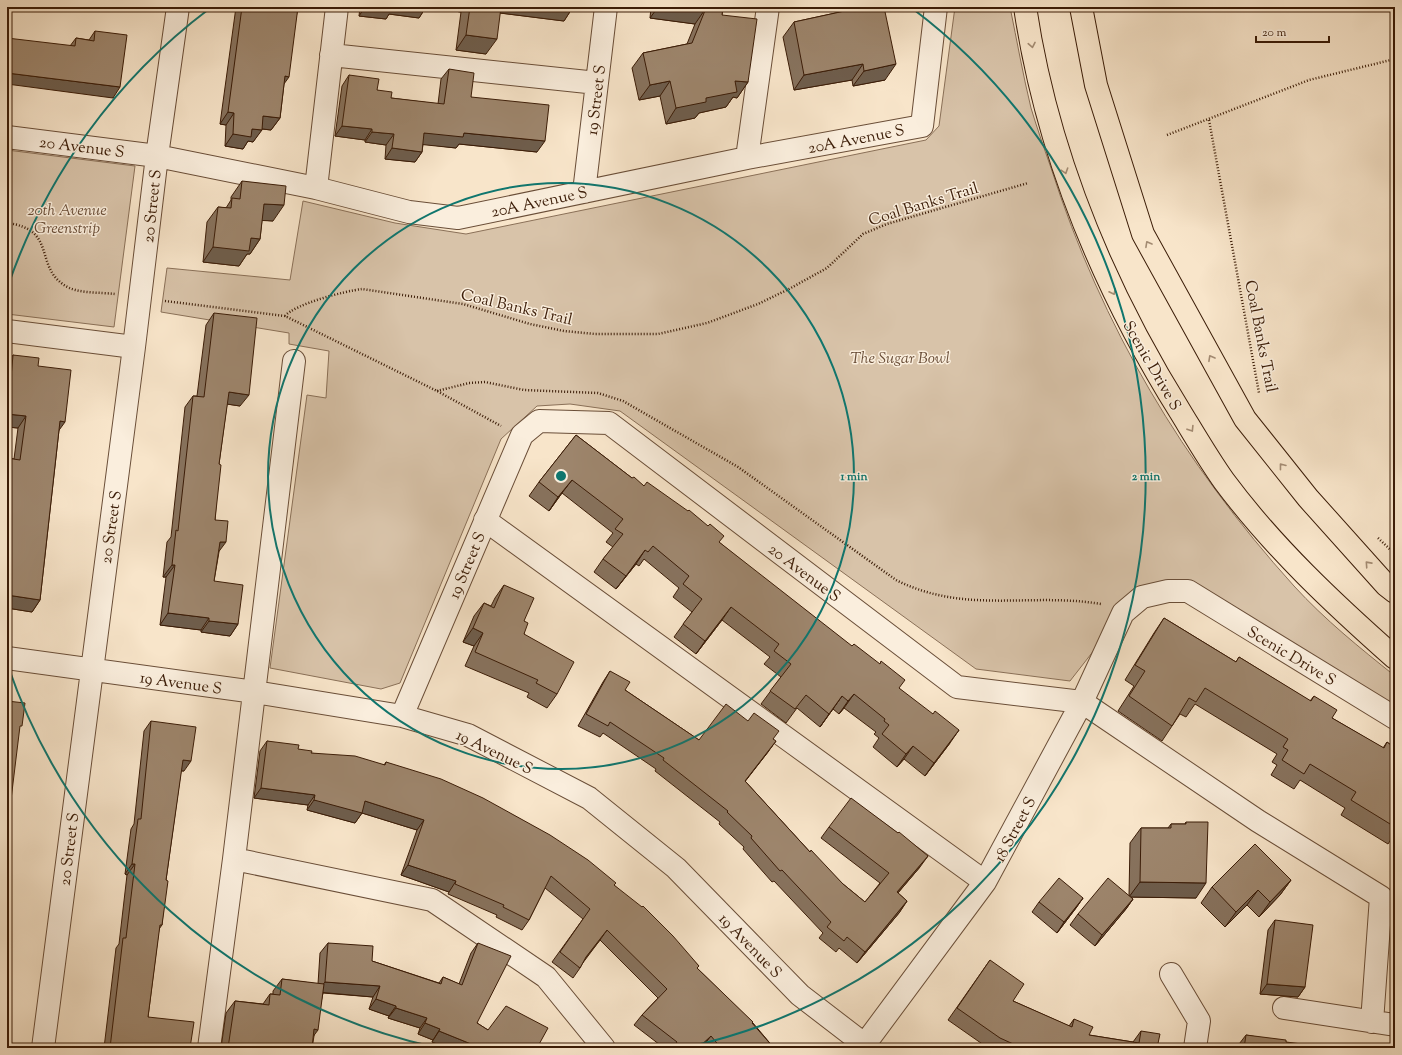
<svg xmlns="http://www.w3.org/2000/svg" width="1402" height="1055" viewBox="0 0 1402 1055" font-family="'Sorts Mill Goudy',serif">
	<style>
		.green { fill: #d8c3a9; stroke: #8a7058 }
		.lines { fill: none; stroke-linecap: round; stroke-linejoin: round }
		.minor-casing { stroke: #6a4e38; stroke-width: 24 }
		.major-casing { stroke: #3b1c07; stroke-width: 24 }
		.path { stroke: #3b1c07; stroke-width: 2.5; stroke-dasharray: 1 2; stroke-linecap: butt }
		.minor { stroke: #faeedd; stroke-width: 22 }
		.major { stroke: #f8e5ca; stroke-width: 22 }
		.wall { fill: #87725d; stroke: #3b1c07 }
		.shaded-wall { fill: #6e5d4c; stroke: #3b1c07 }
		.building { fill: #9d856c; stroke: #3b1c07 }
		.oneway { stroke: #a38b72 }
		.ring { fill: none; stroke: #0f766e; stroke-width: 2 }
		.labels { text-anchor: middle; stroke-width: 3; stroke-linejoin: round; paint-order: stroke }
		.street-label { font-size: 16px; fill: #3b1c07; stroke: #faeedd }
		.park-label { font-size: 16px; font-style: italic; fill: #6a4e38; stroke: #faeedd }
		.centre { fill: #0f766e; stroke: #faeedd; stroke-width: 2 }
		.ring-label { font-size: 12px; text-anchor: middle; font-weight: bold; fill: #0f766e; stroke: #faeedd; stroke-width: 3; stroke-linejoin: round; paint-order: stroke }
	</style>
	<rect width="100%" height="100%" fill="#f8e5ca"/>
	<filter id="stains"><feTurbulence type="fractalNoise" baseFrequency=".005" numOctaves="4"/><feColorMatrix values="0 0 0 0 .2 0 0 0 0 .09 0 0 0 0 .02 0 0 0 .5 -.17"/></filter>
	<radialGradient id="worn" r=".72"><stop offset=".6" stop-color="#630" stop-opacity="0"/><stop offset="1" stop-color="#630" stop-opacity=".3"/></radialGradient>
	<path class="green" d="M955,7H1010C1017,41 1023,75 1031,108C1037,128 1044,148 1051,168C1102,327 1183,463 1294,586C1325,620 1360,648 1395,676V718L1188,591L1123,613L1070,681L976,669L620,411L570,404L537,406L501,439L400,683L381,689L270,668L307,395L326,398L329,351L289,344V333L161,312L167,268L290,280L303,201L395,223L466,234L926,140L939,126Z
		M7,150L135,166L114,327L7,314Z"/>
	<g class="lines">
		<g class="minor-casing">
			<path id="minor" d="M331,55L597,83
				M7,137L157,156L316,188L409,212L458,218L747,158L922,126L936,7
				M747,158L768,7
				M316,188L337,7
				M584,192L606,7
				M7,331L134,347
				M485,520L985,882
				M7,658L255,692L402,716L468,735L589,798L676,868L800,995L869,1048
				M402,716L522,435L539,421L609,423L957,687L1082,702L1258,821L1381,897L1372,1022
				M234,859L432,900L546,977L604,1048
				M1171,974L1199,1021L1195,1048
				M1284,1008L1395,1025
				M43,1048L134,347L157,156L178,7
				M209,1048L234,859L294,361
				M862,1048L985,882L1082,702L1123,613L1142,597L1168,591H1188L1395,718"/>
		</g>
		<g class="major-casing">
			<path id="major" d="M1025,7C1047,154 1103,288 1181,413C1195,436 1209,460 1224,481C1273,547 1334,604 1395,658
				M1081,7L1096,85L1143,234L1245,419L1308,498L1386,585L1395,592"/>
		</g>
		<path class="path" d="M1209,120L1259,393
			M1167,135L1309,80L1395,59
			M7,223C57,229 34,265 64,285C77,294 100,292 115,294
			M165,301L285,316L437,391L501,426
			M285,316C295,304 345,291 362,289L463,304L530,324L564,331L595,334H658L707,323L758,304L789,289L827,268L863,234L887,224L1028,183
			M437,391L469,383L485,382L524,390L598,393L623,401L738,467L896,580C966,615 1030,592 1101,604
			M1378,538L1395,554"/>
		<use href="#minor" class="minor"/>
		<use href="#major" class="major"/>
	</g>
	<path class="wall" d="M236,7H298L284,84L280,118L271,130L262,129L253,142L248,141L243,149L225,146L226,125L220,124Z
		M360,7H573L564,21L500,13L486,54L456,50L461,12L426,7L419,18L389,14L386,19L359,16Z
		M651,7H723L722,15L748,82L737,98L733,97L726,107L699,113L695,118L666,124L660,96L639,100L632,68L643,53L687,44L695,24L650,18Z
		M863,7L885,80L853,86L852,80L794,90L783,37L794,22Z
		M95,31L113,98L70,46L76,38L89,40Z
		M449,69L471,97L537,152L459,144L456,148L423,144L422,152L415,162L385,159L386,145L365,142V140L335,136L342,86L349,75L377,90L391,98L438,104L441,79Z
		M242,181L273,221L262,220L260,239L250,254H247L239,266L203,262L207,222L218,207L226,208L231,200V197Z
		M214,313L240,406L227,404L219,464L215,520L219,552L214,581L238,624L230,636L201,632V630L160,625L166,577H163L167,542L171,537L185,407L193,396H197L206,325Z
		M13,355L38,366L59,430L40,600L32,612L7,608V458L14,459L18,428L7,427V364Z
		M576,435L632,478L644,486L720,543L899,688L950,743L925,776L904,759L897,767L873,747L879,738L874,734L876,732L844,708L839,714L833,709L820,727L797,708L786,723L761,704L781,677L764,664L770,657L722,620L696,654L674,637L692,612L673,597L679,588L644,559L639,566L636,564L616,589L594,572L603,559L613,547L606,542L613,533L562,493L549,511L529,496L539,482Z
		M504,585L524,621V634L557,694L547,708L527,697L529,693L465,666L474,646L463,642L474,616L484,603L491,606L495,598Z
		M1164,618L1236,662L1239,657L1310,701L1314,696L1332,718L1383,748L1387,742L1395,748V839L1392,838L1388,844L1341,815L1345,808L1300,780L1294,789L1271,775L1277,765L1272,762L1277,754L1195,704L1186,717L1180,714L1162,741L1118,711L1134,686L1125,680L1154,633Z
		M610,671L625,690L699,740L774,739L768,752L745,781L810,852L843,884L865,902L880,883L821,838L829,827L920,867L898,893L907,901L899,913L857,963L839,948L836,952L819,938L823,933L774,881L772,882L743,849L744,847L719,824L720,822L655,771L656,769L603,733L600,737L578,726L603,682Z
		M151,721L184,771H181L166,880L162,925L159,929L148,1017L190,1048H104L116,948L119,944L127,875L125,874L131,829L134,824L144,731Z
		M267,741L311,753L384,765L386,762L614,885L699,966L697,968L753,1023L774,1048H705L703,1046L702,1048H664L634,1025L642,1015L658,998L600,940L584,960L580,968L573,978L552,962L583,919L545,888L529,920L522,930L496,917L497,915L448,894L449,892L401,875L417,830L362,813L355,823L307,810L308,805L254,798L260,751Z
		M1186,822L1196,898L1131,897L1133,899L1126,909L1095,946L1070,925L1078,914L1129,896L1130,843L1141,828H1168L1171,824H1185Z
		M1291,880L1280,895L1259,917L1247,905L1225,927L1201,903L1212,887Z
		M1083,898L1076,908L1057,933L1032,912L1039,902Z
		M1275,920L1305,987L1298,997L1260,994L1268,930Z
		M328,943L372,961L439,983L443,977L459,984L471,953L478,943L477,1023L488,1030L537,1048H448L432,1042L433,1040L418,1034L420,1028L388,1018L389,1016L369,1009L373,997L323,993L314,1036L312,1048H221L226,1013L235,1001L263,1004L270,994H273V991L282,979L318,984L320,953Z
		M990,960L1013,1001L1069,1026L1074,1019L1089,1035L1133,1042L1141,1031L1157,1048H988L948,1020Z
		M1246,1035L1286,1042L1301,1048H1236Z"/>
	<path class="shaded-wall" d="M365,7H464L461,12L426,7L419,18L389,14L386,19L359,16Z
		M495,7H573L564,21L492,12Z
		M658,7H696L706,8L695,24L650,18Z
		M466,35L497,39L486,54L456,50Z
		M863,64L852,80L794,90L804,75Z
		M896,64L885,80L853,86L864,71Z
		M7,73L120,87L113,98L7,84Z
		M285,76L289,77L281,88Z
		M670,81L660,96L639,100L650,85Z
		M735,81L748,82L737,98L733,97L726,107L699,113L695,118L666,124L676,108L706,98Z
		M228,112L234,113L226,125L220,124Z
		M263,116L280,118L271,130L255,128Z
		M342,126L372,129L365,140L335,136Z
		M252,129L262,130L253,142L248,141L243,149L225,146L233,134Z
		M372,132L394,134L386,145L365,142Z
		M424,133H464L545,141L537,152L459,144L456,148L417,144Z
		M392,148L422,152L415,162L385,159Z
		M264,204L284,205L273,221L253,220Z
		M251,238L260,239L250,254H247L239,266L203,262L213,247Z
		M229,392L249,395L240,406L220,403Z
		M7,414L26,416L18,428L7,427Z
		M60,421L65,422L57,433Z
		M572,480L562,493L549,511L558,497Z
		M220,542H226L217,554Z
		M645,550L636,564L616,589L626,576Z
		M172,565H175L166,577H163Z
		M7,595L40,600L32,612L7,608Z
		M731,607L722,620L696,654L705,641Z
		M168,613L209,618L201,630L160,625Z
		M209,621L238,624L230,636L201,632Z
		M473,628L483,633L474,646L463,642Z
		M854,694L844,708L839,714L848,701Z
		M842,696L833,709L820,727L829,714Z
		M959,730L950,743L925,776L934,763Z
		M776,741L768,752L737,792L745,781Z
		M913,746L904,759L897,767L906,754Z
		M183,760L191,761L184,771L176,770Z
		M261,788L315,795L308,805L254,798Z
		M314,800L365,801L424,820L417,830L362,813L355,823L307,810Z
		M928,856L920,867L889,903L897,892Z
		M132,864H135L127,875L125,874Z
		M408,865L456,881L449,892L401,875Z
		M1291,880L1280,895L1259,917L1270,902Z
		M1140,882L1206,883L1196,898L1129,897Z
		M1258,890L1247,905L1225,927L1236,912Z
		M1083,898L1076,908L1057,933L1064,922Z
		M1133,899L1126,909L1095,946L1102,935Z
		M907,901L899,913L857,963L865,952Z
		M607,930L600,940L579,968L586,957Z
		M325,982L380,986L373,997L317,992Z
		M1267,984L1305,987L1298,997L1260,994Z
		M376,999L396,1006L389,1016L369,1009Z
		M396,1008L427,1018L420,1028L388,1018Z
		M425,1023L440,1029L433,1040L418,1034Z
		M314,1029L318,1030L309,1042Z
		M439,1031L481,1048H448L432,1042Z
		M711,1036L703,1046L702,1048H698Z"/>
	<path class="building" d="M242,7H298L289,77L285,76L280,118L263,116L262,130L252,129L251,137L233,134L234,113L228,112Z
		M470,7H501L497,39L466,35Z
		M696,7H723L722,15L757,19L748,82L735,81L737,92L706,98V102L676,108L670,81L650,85L643,53L692,43L706,8Z
		M863,7H884L896,64L864,71L863,64L804,75L794,22Z
		M95,31L127,35L120,87L7,73V38L75,46L76,38L94,41Z
		M449,69L474,73L471,97L549,105L545,141L464,133L463,137L424,133L422,152L392,148L394,134L372,132V129L342,126L349,75L379,79L377,90L392,92L391,98L444,104Z
		M242,181L286,186L284,205L264,204L260,239L251,238L249,251L213,247L218,207L231,208L232,198L240,199Z
		M214,313L257,318L249,395L229,392L219,464L221,465L215,520L228,521L226,542H220L214,581L243,585L238,624L209,621V618L168,613L175,565H172L176,530L178,531L193,396L204,397Z
		M13,355L39,358L38,366L71,370L65,422L60,421L40,600L7,595V458L20,460L26,416L7,414V388L10,389Z
		M576,435L632,478L634,477L644,486L647,482L688,511L689,510L708,526L710,524L724,536L719,542L852,646L854,644L880,664L881,661L905,680L899,688L933,714L935,711L959,730L934,763L913,746L906,754L882,734L889,725L884,721L885,719L854,694L848,701L842,696L829,714L806,695L795,709L770,691L791,664L774,651L779,644L731,607L705,641L683,624L702,599L683,584L689,576L653,546L648,552L645,550L626,576L603,559L623,534L615,529L623,519L572,480L558,497L539,482Z
		M504,585L534,598L524,621L528,623L524,634L574,662L557,694L536,683L538,680L475,652L483,633L473,628L484,603L494,608Z
		M1164,618L1236,662L1239,657L1311,701L1314,696L1337,710L1332,718L1384,748L1387,742L1395,748V827L1351,800L1356,792L1310,764L1304,774L1282,760L1288,750L1283,747L1288,739L1205,688L1196,702L1189,698L1172,726L1129,696L1145,671L1135,665Z
		M610,671L630,682L625,690L699,740L726,704L748,721L754,713L779,731L773,739L776,741L745,781L810,852L811,850L843,884L865,902L889,873L829,827L851,798L898,833L899,832L928,856L897,892L907,901L865,952L847,937L844,941L827,927L831,922L782,870L780,871L751,838L752,836L727,812L728,811L663,760L664,758L610,722L608,726L586,714Z
		M7,701L25,703L22,726H20L9,816H11L7,843Z
		M151,721L196,727L191,761L183,760L166,880L168,881L162,925H160L148,1017L194,1022L190,1048H148L142,1047V1048H110L123,938H126L135,864H132L138,819H141Z
		M267,741L299,745L298,749L312,751L311,753L355,756L385,765L386,762L441,779L483,798L550,835L588,860L616,883L614,885L642,907L643,906L673,936L699,966L697,968L753,1022L752,1023L774,1048H721L711,1036L698,1048H673L677,1042L642,1015L667,989L607,930L586,957L580,968L560,952L590,909L551,876L529,920L503,907L504,905L455,884L456,881L408,865L424,820L365,801L362,813L314,800L315,795L261,788Z
		M1186,822H1208L1206,883L1140,882L1141,828H1171V824H1186Z
		M1255,844L1291,880L1270,902L1258,890L1236,912L1212,887Z
		M1059,878L1083,898L1064,922L1039,902Z
		M1108,878L1133,899L1102,935L1078,914Z
		M1275,920L1313,925L1305,987L1267,984Z
		M328,943L373,946L372,961L441,984L443,977L462,985L478,943L511,956L477,1023L488,1030L506,1006L548,1028L537,1048H481L439,1031L440,1029L425,1023L427,1018L396,1008V1006L376,999L380,986L325,982Z
		M990,960L1024,984L1013,1001L1072,1027L1074,1019L1093,1027L1089,1035L1139,1043L1141,1031L1160,1034L1157,1048H1022L1000,1038L957,1008Z
		M282,979L324,984L318,1030L314,1029L312,1048H228L235,1001L269,1005L270,994L280,995Z
		M1246,1035L1286,1040V1042L1302,1044L1301,1048H1244Z
		M564,1046L580,1048H564Z"/>
	<defs><path id="oneway-chevron" d="M-2-3.5L2.5 0L-2 3.5" fill="none" stroke-width="1.6" stroke-linecap="round" stroke-linejoin="round"/></defs>
	<g class="oneway">
		<use href="#oneway-chevron" transform="translate(1032 45) rotate(79)"/>
		<use href="#oneway-chevron" transform="translate(1065 171) rotate(72)"/>
		<use href="#oneway-chevron" transform="translate(1148 244) rotate(-119)"/>
		<use href="#oneway-chevron" transform="translate(1113 292) rotate(64)"/>
		<use href="#oneway-chevron" transform="translate(1211 358) rotate(-119)"/>
		<use href="#oneway-chevron" transform="translate(1191 429) rotate(58)"/>
		<use href="#oneway-chevron" transform="translate(1282 466) rotate(-128)"/>
		<use href="#oneway-chevron" transform="translate(1368 564) rotate(-132)"/>
	</g>
	<g class="ring">
		<circle cx="561" cy="476" r="293"/>
		<path d="M434 1047A585 585 0 0 1 8 666M8 286A585 585 0 0 1 209 9M913 9A585 585 0 0 1 688 1047"/>
	</g>
	<g class="labels">
		<g class="street-label">
			<text transform="translate(595 100) rotate(-83)" y="6">19 Street S</text>
			<text transform="translate(856 138) rotate(-11)" y="6">20A Avenue S</text>
			<text transform="translate(82 146) rotate(7)" y="6">20 Avenue S</text>
			<text transform="translate(539 201) rotate(-12)" y="6">20A Avenue S</text>
			<text transform="translate(923 203) rotate(-17)" y="6">Coal Banks Trail</text>
			<text transform="translate(151 206) rotate(-84)" y="6">20 Street S</text>
			<text transform="translate(517 306) rotate(13)" y="6">Coal Banks Trail</text>
			<text transform="translate(1262 336) rotate(79)" y="6">Coal Banks Trail</text>
			<text transform="translate(1153 365) rotate(60)" y="6">Scenic Drive S</text>
			<text transform="translate(110 527) rotate(-82)" y="6">20 Street S</text>
			<text transform="translate(466 565) rotate(-67)" y="6">19 Street S</text>
			<text transform="translate(805 572) rotate(37)" y="6">20 Avenue S</text>
			<text transform="translate(1292 655) rotate(31)" y="6">Scenic Drive S</text>
			<text transform="translate(181 682) rotate(8)" y="6">19 Avenue S</text>
			<text transform="translate(495 751) rotate(26)" y="6">19 Avenue S</text>
			<text transform="translate(1014 829) rotate(-62)" y="6">18 Street S</text>
			<text transform="translate(68 849) rotate(-83)" y="6">20 Street S</text>
			<text transform="translate(751 945) rotate(46)" y="6">19 Avenue S</text>
		</g>
		<g class="park-label">
			<text x="67" y="215">20th Avenue<tspan x="67" dy="18">Greenstrip</tspan></text>
			<text x="900" y="363">The Sugar Bowl</text>
		</g>
	</g>
	<circle cx="561" cy="476" r="6" class="centre"/>
	<g class="ring-label">
		<text x="854" y="480">1 min</text>
		<text x="1146" y="480">2 min</text>
	</g>
	<rect width="1402" height="1055" fill="none" stroke="#f8e5ca" stroke-width="24"/>
	<rect x="8" y="8" width="1386" height="1039" fill="none" stroke="#3b1c07" stroke-width="2"/>
	<rect x="12" y="12" width="1378" height="1031" fill="none" stroke="#3b1c07"/>
	<path d="M1256 36v6h73v-6" fill="none" stroke="#3b1c07" stroke-width="2"/>
	<text x="1262" y="36" font-size="12" fill="#3b1c07" stroke="#faeedd" stroke-width="3" paint-order="stroke">20 m</text>
	<rect width="100%" height="100%" filter="url(#stains)"/>
	<rect width="100%" height="100%" fill="url(#worn)"/>
</svg>
